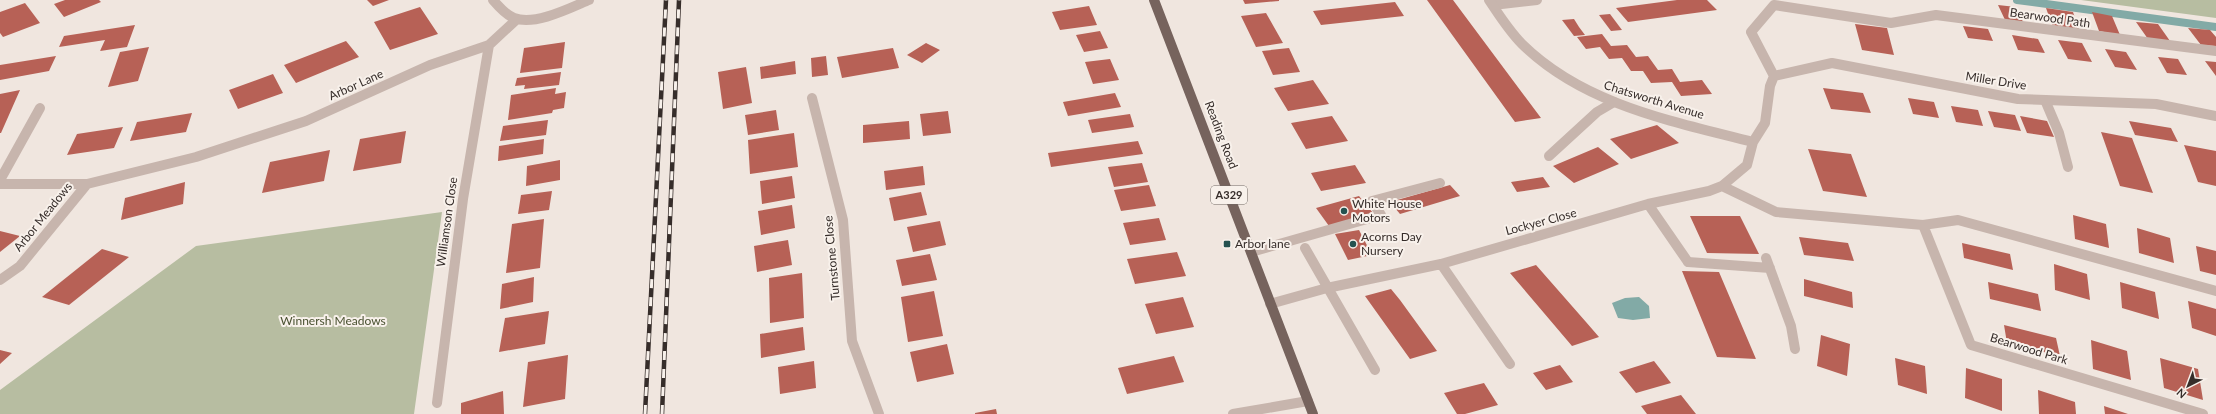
<svg xmlns="http://www.w3.org/2000/svg" width="2216" height="414" viewBox="0 0 2216 414" font-family="Lato,sans-serif">
	<style>
		.green { fill: #b7bda1 }
		.water { fill: #82aaa6 }
		.lines { fill: none; stroke-linecap: round; stroke-linejoin: round }
		.stream { stroke: #82aaa6; stroke-width: 8 }
		.building { fill: #b76156 }
		.service { stroke: #c7b5ad; stroke-width: 10 }
		.pedestrian { stroke: #c7b5ad; stroke-width: 10 }
		.minor { stroke: #c7b5ad; stroke-width: 10 }
		.primary { stroke: #76635d; stroke-width: 10 }
		.rail-casing { stroke: #362d2a; stroke-width: 4.5 }
		.rail { stroke: #f8f1eb; stroke-width: 3; stroke-dasharray: 9; stroke-linecap: butt }
		.poi-dot { fill: #255250; stroke: #f8f1eb; stroke-width: 1.5 }
		.labels { text-anchor: middle; stroke-width: 4; stroke-linejoin: round; paint-order: stroke }
		.shield { fill: #f8f1eb; stroke: #706864; stroke-width: 1 }
		.shield-label { font-size: 11px; font-weight: bold; fill: #362d2a }
		.street-label { font-size: 12px; fill: #362d2a; stroke: #f8f1eb }
		.poi-label { font-size: 12px; fill: #362d2a; stroke: #f8f1eb; text-anchor: start }
		.park-label { font-size: 12px; fill: #495131; stroke: #f8f1eb }
	</style>
	<rect width="100%" height="100%" fill="#f0e6df"/>
	<path class="green" d="M2081,0H2216V18Z
		M442,212L414,414H0V390L196,246Z"/>
	<path class="water" d="M1639,297L1649,306L1650,318L1633,320L1618,318L1612,303L1625,298Z"/>
	<g class="lines">
		<path class="stream" d="M2017,0L2216,27"/>
	</g>
	<path class="building" d="M65,0H99L101,2L64,17L54,4Z
		M367,0H389L373,6Z
		M1243,0H1279V1L1245,4Z
		M1427,0H1453L1541,118L1515,122Z
		M1677,0H1707L1717,10L1628,22L1616,8Z
		M1395,2L1404,16L1321,25L1313,11Z
		M25,3L40,23L3,37L0,33V12Z
		M1998,5L2016,7L2024,24L2006,22Z
		M1089,6L1097,25L1060,30L1052,12Z
		M420,7L438,34L390,50L374,22Z
		M2046,8L2073,12L2079,30L2052,25Z
		M2092,12L2112,16L2120,35L2099,31Z
		M1266,13L1283,43L1256,47L1241,16Z
		M1610,14L1622,30L1611,31L1599,15Z
		M1574,19L1579,27L1585,35L1574,36L1562,20Z
		M2136,22L2158,24L2170,41L2148,39Z
		M1855,24L1887,28L1894,55L1862,50Z
		M135,25L127,47L100,51L105,40L59,47L64,36Z
		M1963,26L1988,29L1993,41L1968,38Z
		M2188,28L2210,30L2216,37V46L2201,45Z
		M1100,31L1108,48L1084,52L1076,35Z
		M1602,34L1611,46L1627,45L1636,57L1648,56L1658,70L1672,69L1680,82L1702,80L1712,94L1681,96L1672,82L1651,83L1643,71H1631L1622,58L1609,59L1600,47L1586,49L1577,37Z
		M2012,35L2038,39L2045,53L2018,50Z
		M2058,40L2082,43L2092,62L2068,59Z
		M346,41L359,57L296,83L284,65Z
		M565,42L562,68L520,73L524,48Z
		M926,43L940,50L922,63L907,55Z
		M149,47L138,81L108,87L120,52Z
		M893,48L899,68L842,78L837,57Z
		M1289,48L1300,72L1273,75L1262,51Z
		M2105,49L2126,52L2137,70L2115,67Z
		M56,56L49,71L0,80V65Z
		M826,56L828,75L812,77L811,58Z
		M2158,57L2178,59L2187,75L2167,73Z
		M1110,59L1119,80L1093,84L1085,62Z
		M795,61L796,74L761,79L760,67Z
		M2205,61L2216,62V76Z
		M746,67L752,103L723,109L718,72Z
		M561,72L559,85L524,89L525,85L515,86L517,78Z
		M273,74L283,93L238,109L229,90Z
		M1313,80L1329,104L1288,111L1274,88Z
		M556,88L555,94L566,92L564,108L553,110L552,113L508,120L511,95Z
		M1823,88L1863,93L1871,113L1831,109Z
		M20,90L1,133H0V94Z
		M1115,93L1121,107L1068,116L1063,102Z
		M1908,98L1934,102L1939,118L1913,114Z
		M1951,106L1978,110L1983,126L1956,122Z
		M776,110L779,130L748,135L745,115Z
		M948,111L951,133L923,136L920,114Z
		M1988,111L2015,115L2021,131L1994,127Z
		M192,113L186,132L130,141L137,122Z
		M1130,114L1134,127L1092,133L1088,120Z
		M1332,116L1348,141L1306,149L1291,123Z
		M2020,116L2047,121L2054,137L2027,133Z
		M548,120L546,135L500,141L503,126Z
		M909,121L910,139L863,143V125Z
		M2129,121L2171,128L2178,142L2135,135Z
		M1657,125L1679,143L1631,159L1610,139Z
		M123,127L114,148L67,155L77,134Z
		M406,131L401,163L353,171L360,139Z
		M2101,132L2132,138L2153,193L2120,186Z
		M794,133L798,167L750,174L748,140Z
		M544,139L543,154L498,161L499,146Z
		M1138,141L1143,154L1051,167L1048,153Z
		M2184,145L2216,151V186L2198,182Z
		M1598,147L1619,164L1574,183L1553,166Z
		M1808,149L1851,154L1867,197L1823,191Z
		M330,150L324,181L262,193L270,162Z
		M560,160V180L526,186L527,166Z
		M1142,163L1148,182L1114,187L1108,167Z
		M1355,165L1366,183L1321,191L1311,173Z
		M923,166L925,185L886,190L884,171Z
		M792,176L795,198L762,204L760,181Z
		M1543,177L1550,187L1517,192L1511,182Z
		M185,182L183,204L121,220L125,198Z
		M1149,185L1156,206L1121,211L1114,190Z
		M1450,185L1460,196L1400,214L1390,202Z
		M552,191L549,210L518,214L521,195Z
		M921,192L927,215L894,221L889,198Z
		M1359,196L1373,213L1329,226L1316,208Z
		M792,205L795,228L761,235L758,211Z
		M2073,215L2106,224L2109,248L2075,239Z
		M1690,216H1740L1759,254L1707,253Z
		M1159,218L1166,240L1130,245L1123,223Z
		M544,219L540,268L506,273L512,224Z
		M940,221L946,245L913,252L907,227Z
		M2137,228L2170,238L2174,263L2139,253Z
		M1359,230L1372,255L1348,260L1335,234Z
		M0,231L20,236L0,252Z
		M1799,237L1848,243L1854,261L1804,255Z
		M788,240L792,265L757,272L754,246Z
		M1962,243L2010,254L2013,270L1964,258Z
		M2196,246L2216,251V275L2200,271Z
		M102,249L129,257L69,305L42,297Z
		M1177,252L1186,276L1135,284L1127,259Z
		M930,254L937,280L902,286L896,260Z
		M2054,264L2087,274L2090,300L2055,290Z
		M1536,265L1586,322L1599,337L1572,346L1510,273Z
		M1682,271L1719,272L1756,359L1717,357Z
		M802,273L804,318L770,323L769,278Z
		M534,277L533,302L500,309L502,284Z
		M1804,279L1852,292L1853,308L1804,296Z
		M1988,282L2038,294L2041,311L1990,299Z
		M2120,282L2155,292L2159,319L2122,308Z
		M1391,289L1400,300L1437,351L1410,359L1365,296Z
		M934,291L943,336L908,342L901,297Z
		M1183,297L1194,327L1156,334L1145,304Z
		M2188,301L2216,309V336L2192,328Z
		M549,311L545,344L499,352L505,318Z
		M2004,325L2056,338L2060,356L2007,343Z
		M803,327L805,350L761,358L760,334Z
		M1821,335L1850,344L1847,376L1817,366Z
		M2091,340L2127,351L2131,380L2093,369Z
		M947,344L954,374L917,382L910,352Z
		M0,350L12,353L0,364Z
		M568,355L565,399L523,407L528,362Z
		M1174,356L1184,382L1127,394L1118,368Z
		M1895,358L1925,366L1927,394L1898,385Z
		M2160,358L2198,369L2203,400L2164,388Z
		M814,361L816,388L780,394L778,367Z
		M1654,361L1671,383L1636,393L1619,372Z
		M1560,365L1573,382L1546,390L1533,373Z
		M1966,368L2002,379V411L1965,398Z
		M1484,383L1498,405L1465,414H1457L1444,393Z
		M2038,390L2075,402L2076,414H2039Z
		M503,391L504,414H461V403Z
		M1681,395L1696,414H1647L1641,406Z
		M2104,406L2128,414H2105Z
		M996,409L997,414H975V413Z"/>
	<g class="lines">
		<path class="service" d="M1493,5L1537,0
			M2045,100L2059,133L2068,167
			M1549,156L1597,112L1614,102
			M1305,248L1375,370
			M1251,252L1381,215L1372,201L1440,183
			M1766,258L1791,326L1795,349
			M1688,262L1770,268"/>
		<path class="pedestrian" d="M1270,304L1327,288"/>
		<path class="minor" d="M493,0C499,7 506,15 514,18C535,26 570,8 589,0
			M1489,0C1499,15 1509,31 1522,44C1584,105 1672,121 1753,142
			M1774,76L1832,63L2018,99L2156,104L2216,116
			M812,98L843,220L852,341L879,414
			M0,180L40,108
			M0,184H87L196,157L306,121L430,65L489,45L517,19
			M1722,186L1776,212L1923,225L1958,220L2216,291
			M1648,204L1688,262
			M1923,225L1971,345L2203,414
			M1441,264L1510,364
			M0,280L20,266L87,184
			M1327,288L1441,264L1648,204L1709,191L1722,186L1747,165L1753,142L1765,123L1770,86L1774,76L1751,32L1774,5L1891,23L1936,15L2216,51
			M437,403L463,199L489,45
			M1233,414L1308,401"/>
		<path class="primary" d="M1154,0L1313,414"/>
		<g class="rail-casing">
			<path id="rail" d="M645,414L666,0
				M662,414L679,0"/>
		</g>
		<use href="#rail" class="rail"/>
	</g>
	<g class="poi-dot">
		<circle cx="1344" cy="211" r="4"/>
		<rect x="1223" y="240" width="8" height="8" rx="2"/>
		<circle cx="1353" cy="244" r="4"/>
	</g>
	<g class="labels">
		<rect class="shield" x="1211" y="186" width="36" height="18" rx="3"/>
		<g class="shield-label">
			<text x="1229" y="199">A329</text>
		</g>
		<g class="street-label">
			<text transform="translate(2050 18) rotate(8)" y="4">Bearwood Path</text>
			<text transform="translate(1996 81) rotate(9)" y="4">Miller Drive</text>
			<text transform="translate(356 85) rotate(-24)" y="4">Arbor Lane</text>
			<text transform="translate(1654 100) rotate(17)" y="4">Chatsworth Avenue</text>
			<text transform="translate(1221 135) rotate(69)" y="4">Reading Road</text>
			<text transform="translate(43 217) rotate(-51)" y="4">Arbor Meadows</text>
			<text transform="translate(447 222) rotate(-82)" y="4">Williamson Close</text>
			<text transform="translate(1541 222) rotate(-15)" y="4">Lockyer Close</text>
			<text transform="translate(832 258) rotate(-95)" y="4">Turnstone Close</text>
			<text transform="translate(2029 349) rotate(17)" y="4">Bearwood Park</text>
		</g>
		<g class="poi-label">
			<text x="1352" y="208">White House<tspan x="1352" dy="14">Motors</tspan></text>
			<text x="1361" y="241">Acorns Day<tspan x="1361" dy="14">Nursery</tspan></text>
			<text x="1235" y="248">Arbor lane</text>
		</g>
		<g class="park-label">
			<text x="333" y="325">Winnersh Meadows</text>
		</g>
	</g>
	<g transform="translate(2188 386) rotate(222)" stroke="#f8f1eb" stroke-width="3" paint-order="stroke">
	<path d="M0-3L7 15L0 10L-7 15Z" fill="#362d2a"/>
	<text y="-6" font-size="11" font-weight="bold" text-anchor="middle" fill="#362d2a">N</text>
	</g>
</svg>
